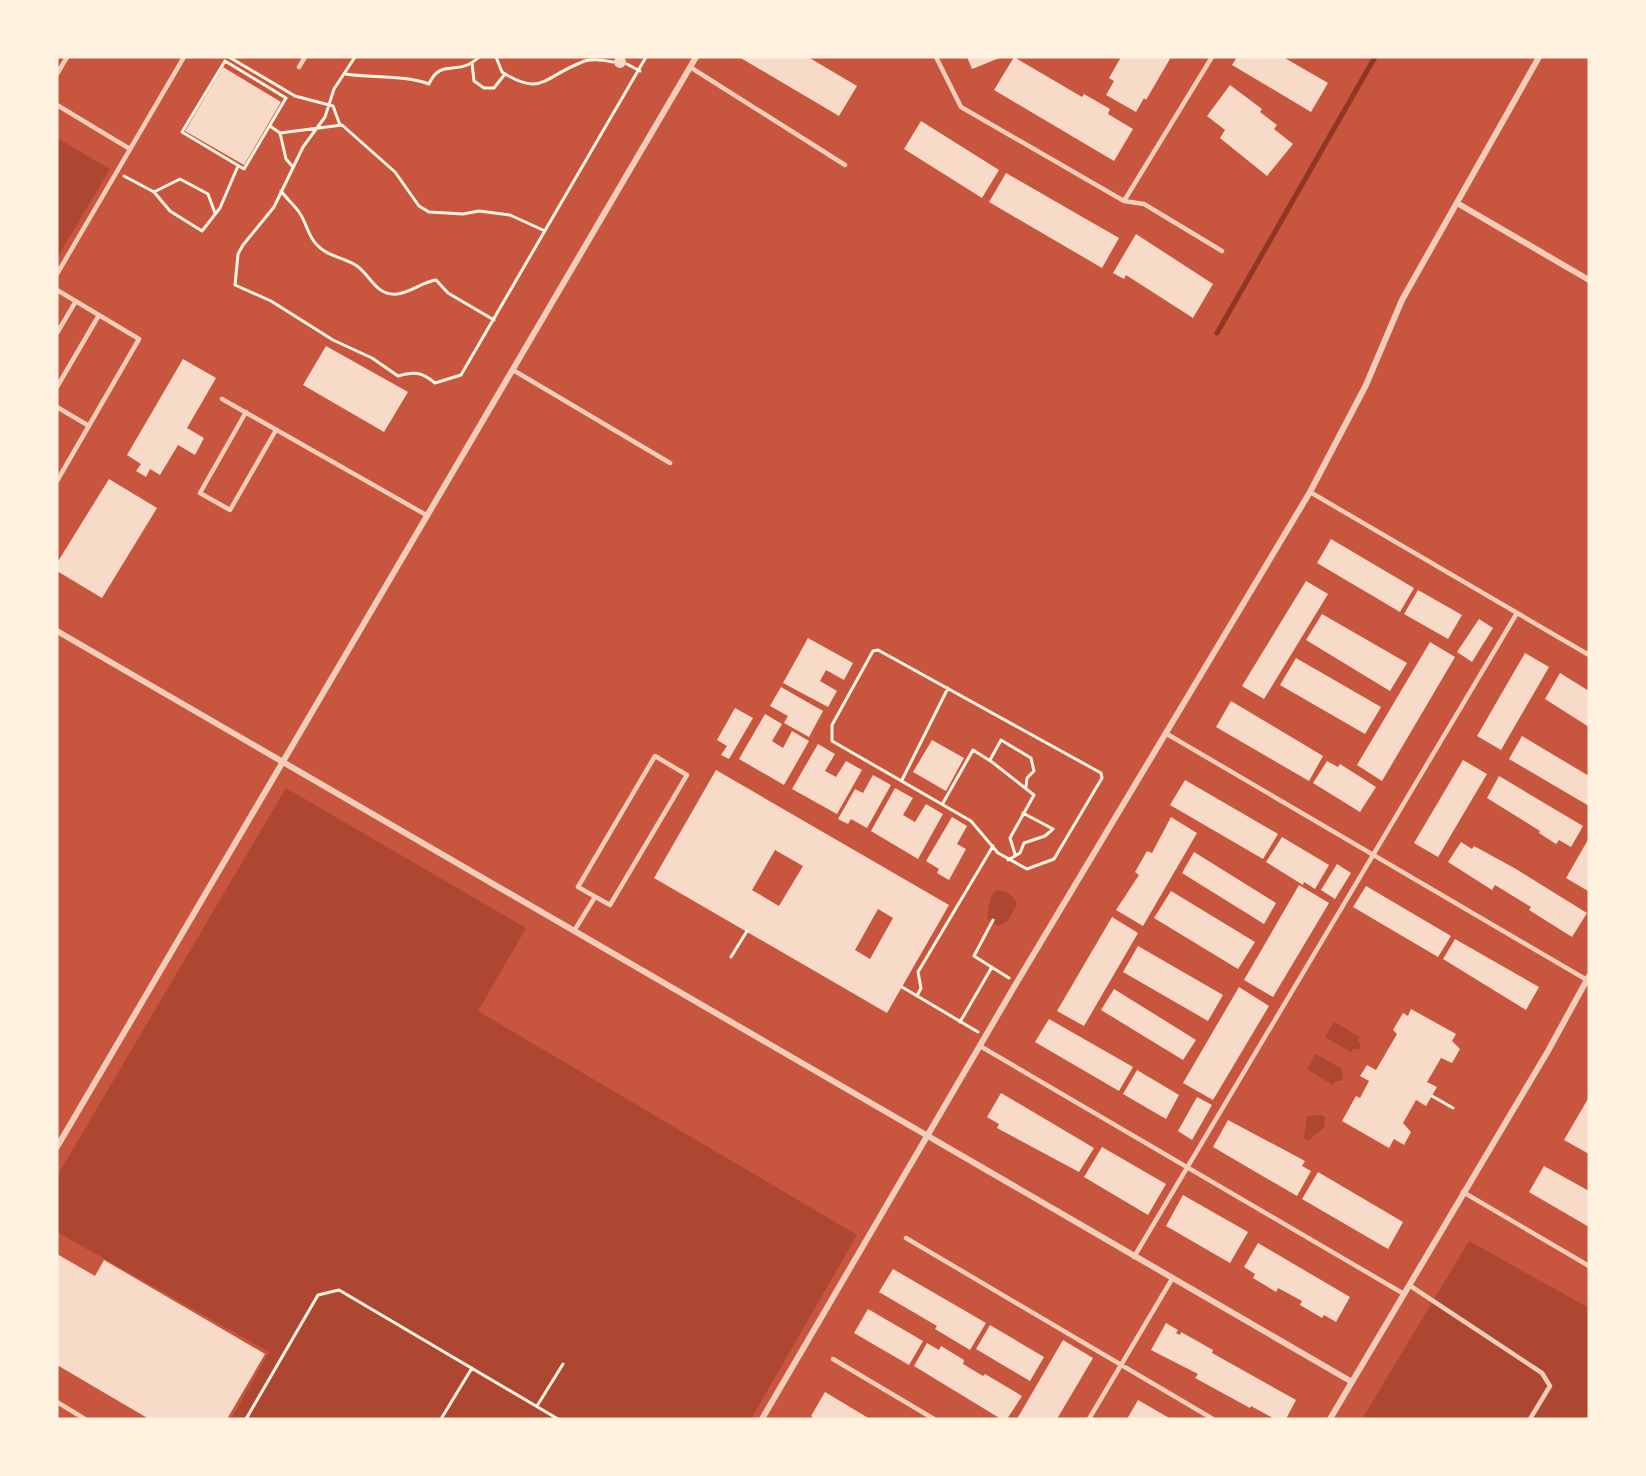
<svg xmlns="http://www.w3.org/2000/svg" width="1646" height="1476" viewBox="0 0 1646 1476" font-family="Ubuntu,sans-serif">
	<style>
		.green { fill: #ae4732 }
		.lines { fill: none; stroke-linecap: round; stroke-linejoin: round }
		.stream { stroke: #8f3625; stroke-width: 5 }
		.building { fill: #f7dbc8; fill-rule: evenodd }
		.path { stroke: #fff3e0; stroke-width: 3 }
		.service { stroke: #f1ccb7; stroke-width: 4.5 }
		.minor { stroke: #f1ccb7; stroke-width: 6 }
	</style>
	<rect width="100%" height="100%" fill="#c8553d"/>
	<path class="green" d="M57,138L110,169L57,258Z
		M286,788L526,928L478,1011L857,1235L751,1419H231L269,1352L57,1232V1176Z
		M997,890C1007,891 1013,894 1017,904L1007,922L998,926L987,919L991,895Z
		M1334,1022L1360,1037L1358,1040L1361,1045L1359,1049H1353L1351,1052L1325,1037Z
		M1316,1054L1342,1069L1343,1076L1341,1081H1335L1333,1085L1307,1069Z
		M1321,1115L1325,1117L1324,1127L1308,1141L1304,1138L1307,1116Z
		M1469,1241L1589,1308V1419H1362Z"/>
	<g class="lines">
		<path class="stream" d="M1217,333L1375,57"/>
	</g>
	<path class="building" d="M614 62a6 6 0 1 1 12 0a6 6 0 1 1-12 0Z
		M739,57H808L857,86L839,116Z
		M967,57H1002L972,69Z
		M1014,57L1082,97L1084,94L1110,109L1108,114L1133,129L1114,161L994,90Z
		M1121,57H1171L1146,100L1144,98L1136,112L1106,95L1114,81L1109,78Z
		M1237,57H1283L1328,83L1311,112L1232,65Z
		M223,67L281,102L244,165L185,131Z
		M1230,85L1262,109L1260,112L1277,125L1274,129L1293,144L1267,176L1220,138L1225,130L1207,116Z
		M921,121L999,170L982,198L904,149Z
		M1006,173L1119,238L1102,268L989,202Z
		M1136,234L1213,284L1193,318L1126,275L1124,279L1113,273Z
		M326,346L408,392L384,432L303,385Z
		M183,359L216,378L187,428L204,438L195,455L178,445L160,475L150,469L146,477L136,471L141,464L127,455Z
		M109,479L157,508L102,598L57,571V563Z
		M1331,539L1414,588L1400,612L1317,563Z
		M1306,581L1328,594L1264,699L1242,686Z
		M1418,590L1462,615L1448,639L1404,614Z
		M1322,614L1407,663L1390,691L1306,640Z
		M1479,619L1493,628L1472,662L1457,652Z
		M808,638L853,663L844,680L826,670L820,681L837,691L828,707L783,683Z
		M1430,642L1455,657L1382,781L1357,765Z
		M1525,653L1549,667L1501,750L1477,736Z
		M1296,658L1381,707L1365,734L1280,685Z
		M1560,673L1589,691V727L1545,699Z
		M781,687L823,711L809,737L784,723L788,716L770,706Z
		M1231,701L1323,756L1309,781L1216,727Z
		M735,708L753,718L729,759L721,755L727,746L717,740Z
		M765,714L782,724L772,741L783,748L792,731L809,741L784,785L739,759Z
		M1522,736L1589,776V806L1509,759Z
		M932,740L964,758L946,791L913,772Z
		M818,744L835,754L825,771L836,777L846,761L862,770L837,814L792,789Z
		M1463,760L1487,774L1438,857L1414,843Z
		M1327,761L1338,767L1340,764L1376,787L1360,812L1313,783Z
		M716,770L949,905L887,1013L654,878ZM775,850L803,866L779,906L752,890ZM878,909L893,918L870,959L855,950Z
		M873,775L891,785L867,828L851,819L848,824L838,819L855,789L863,793Z
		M1499,776L1583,826L1571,847L1559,840L1556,844L1539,833L1540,831L1487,798Z
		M1185,780L1278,834L1263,859L1170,805Z
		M895,788L913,798L903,815L915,822L926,804L943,814L918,859L871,831Z
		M952,817L967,826L957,844L966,849L949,880L937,873L939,869L926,861Z
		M1171,817L1197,833L1143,926L1116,910L1139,875L1135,872L1147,851L1152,853Z
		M1282,837L1329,865L1315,889L1304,882L1303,885L1266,862Z
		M1589,838V890L1588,891L1566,878Z
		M1461,842L1472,849L1474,846L1516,869L1587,913L1572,937L1529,910L1531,907L1495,885L1492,890L1448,862Z
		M1194,852L1276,903L1264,924L1182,873Z
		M1337,864L1351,873L1335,899L1321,890Z
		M1299,885L1329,903L1273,997L1244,980Z
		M1366,886L1451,936L1438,957L1353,907Z
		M1171,891L1255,942L1238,969L1154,918Z
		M1112,917L1138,933L1084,1026L1057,1011Z
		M1455,939L1539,987L1526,1010L1443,959Z
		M1138,946L1223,995L1208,1021L1123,972Z
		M1239,987L1269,1006L1213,1100L1183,1083Z
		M1114,989L1196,1040L1183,1060L1101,1010Z
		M1411,1009L1456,1034L1452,1041L1460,1049L1452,1063L1441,1058L1427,1082L1437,1087L1426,1106L1416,1100L1403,1123L1411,1132L1404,1145L1394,1139L1389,1148L1342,1121L1356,1096L1360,1098L1369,1081L1360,1076L1367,1065L1376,1070L1397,1034L1393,1030L1403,1013L1408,1016Z
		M1049,1019L1133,1067L1119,1091L1035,1042Z
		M1137,1070L1179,1095L1166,1119L1123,1094Z
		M1001,1093L1094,1148L1079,1172L997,1128L999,1124L987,1117Z
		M1197,1097L1212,1105L1192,1140L1178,1131Z
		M1589,1097V1154L1564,1140Z
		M1228,1120L1305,1161L1302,1166L1311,1171L1297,1196L1213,1147Z
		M1102,1147L1166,1184L1148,1215L1084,1177Z
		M1544,1166L1589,1191V1227L1529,1192Z
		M1318,1172L1403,1222L1388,1249L1302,1199Z
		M1183,1195L1248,1232L1230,1263L1166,1226Z
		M1258,1243L1350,1297L1336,1322L1324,1315L1322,1318L1300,1305L1302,1301L1278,1288L1276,1292L1253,1278L1255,1274L1244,1267Z
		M57,1254L95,1276L104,1260L265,1354L227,1419H149L57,1365Z
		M893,1269L986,1323L970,1350L935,1329L937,1326L879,1292Z
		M868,1309L923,1341L909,1365L854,1333Z
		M1166,1323L1178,1330L1176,1333L1180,1335L1181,1332L1213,1350L1212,1353L1296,1400L1286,1419H1275L1251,1406L1250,1408L1195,1378L1198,1374L1151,1350Z
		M990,1325L1044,1357L1030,1381L976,1349Z
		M1063,1340L1093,1358L1057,1419H1017Z
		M927,1343L939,1350L941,1346L964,1360L963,1364L983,1376L985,1374L1022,1396L1007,1419H1001L914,1366Z
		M825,1392L870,1419H815L811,1416Z
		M1138,1400L1171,1419H1127Z"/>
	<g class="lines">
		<path class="path" d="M229,57L295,96L333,106L340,125
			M355,57L334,89L325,117L303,147L274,207L243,245L238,254L235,285L271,301L333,340L372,358L398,376C414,371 422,372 435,383L461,375L646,57
			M496,57L502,72C541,97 544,77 580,63C590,58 602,60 613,62
			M225,61L286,98L244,169L182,132Z
			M472,63L474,81L484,88H494L505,74
			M627,64L640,71
			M345,74C371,78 406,75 429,84C441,57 457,78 479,57
			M270,126L280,133L342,125L395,172L419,206L429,212L463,214L479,211L510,215L545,231
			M280,133L286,159L293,167
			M124,176L154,192L170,211L202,231L220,208L238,166
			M281,191C287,199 294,205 299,212C307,223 307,235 317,245C328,257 344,257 357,266C371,276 376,296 397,294C412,292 422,282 436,280L448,293L494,320
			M154,192L180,179L208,194L215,213
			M878,650L1101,773L1102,778L1054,859L1027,869L998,853L971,821L832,741V725L873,651Z
			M990,760L1001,740L1031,758L1034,771L1027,778L1026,787
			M902,780L948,688
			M943,803L973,750L992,762L1034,795L1010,838L1015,854
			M1008,860L1020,853L1024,843L1045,836L1053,829L1023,813
			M993,920L974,956L1009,978
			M731,957L747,931
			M902,987L978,1032
			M917,996L921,988L918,972L993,846
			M960,1022L992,967
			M1432,1096L1453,1108
			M537,1406L563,1364
			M246,1419L318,1295L339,1290L558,1419
			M441,1419L472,1368"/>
		<path class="service" d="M936,57L961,107L1124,201L1144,204L1222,251
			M299,67L305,57
			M690,67L845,165
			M57,74L67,57
			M57,105L130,149
			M1124,201L1212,57
			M57,274L184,57
			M57,290L139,339L57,481
			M57,333L76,301
			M513,370L670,463
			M57,387L99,315
			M222,399L428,516
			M57,407L89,426
			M246,412L200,493L230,510L276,430
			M1310,492L1589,655
			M1167,734L1587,980
			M655,756L687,775L610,905L578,887Z
			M574,931L595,897
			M980,1046L1404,1294
			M1463,1192L1589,1266
			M906,1238L1213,1419
			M1134,1257L1517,613
			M1409,1285L1542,1373L1550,1386L1530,1419
			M833,1359L934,1419
			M57,1402L85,1419
			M1089,1419L1172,1279"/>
		<path class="minor" d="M1457,203L1589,280
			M57,631L1352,1382
			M57,1147L696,57
			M762,1419L1017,982L1310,492L1366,385L1402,300L1539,57
			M1330,1419L1548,1051L1589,976"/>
	</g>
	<rect width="1646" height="1476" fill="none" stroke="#fff3e0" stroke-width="117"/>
</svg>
